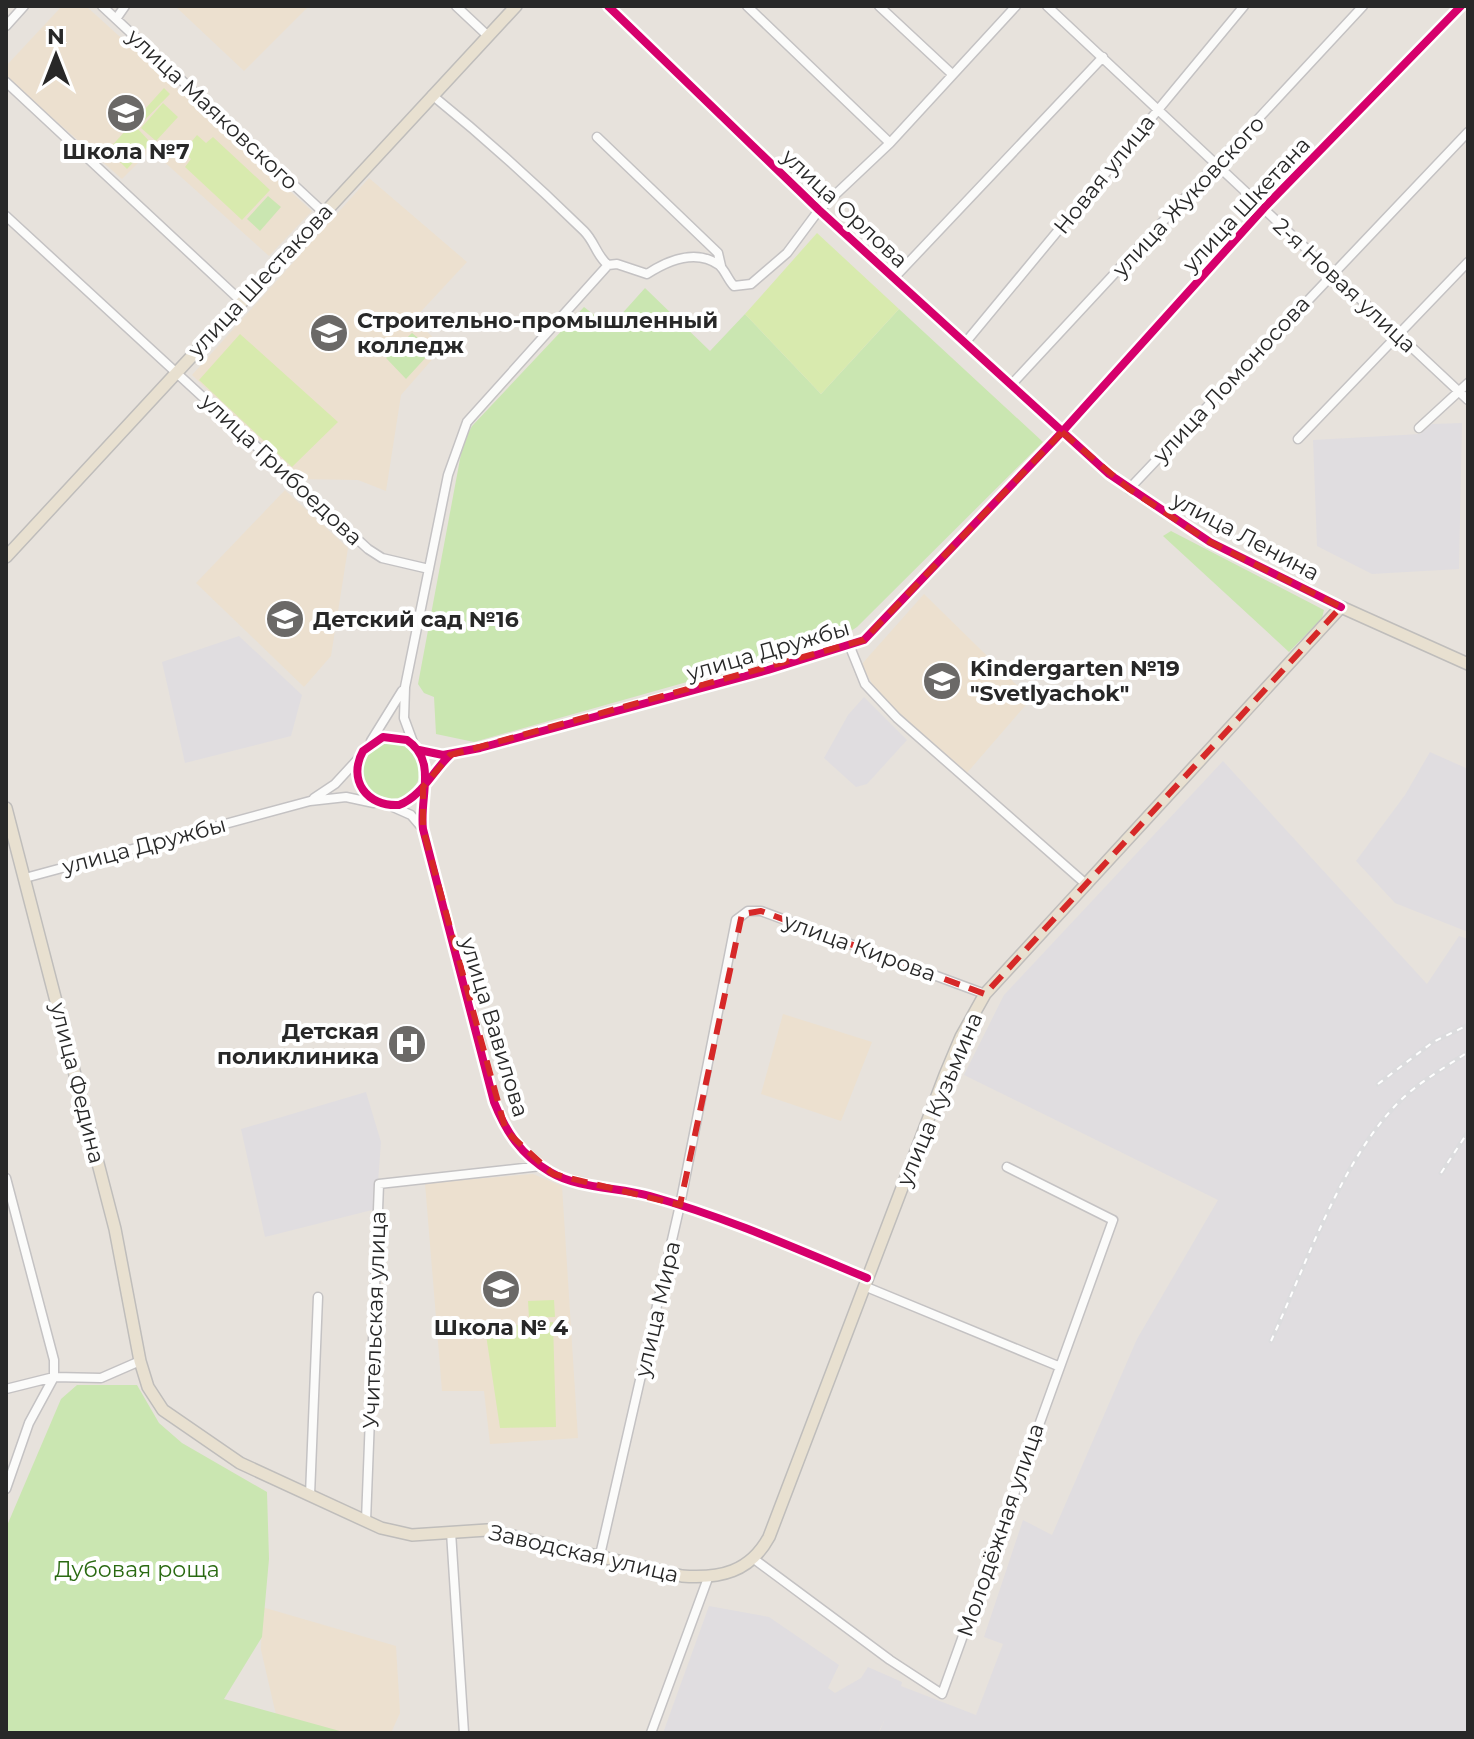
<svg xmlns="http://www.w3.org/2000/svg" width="1474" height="1739" viewBox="0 0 1474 1739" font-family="Montserrat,sans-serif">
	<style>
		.industrial { fill: #e0dde0 }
		.education { fill: #ece0cf }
		.green { fill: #cae6b1 }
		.pitch { fill: #d8eaae }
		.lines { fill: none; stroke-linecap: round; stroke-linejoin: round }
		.minor-casing { stroke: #c4c2c3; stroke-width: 11 }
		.major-casing { stroke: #bfbdbb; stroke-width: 14 }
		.minor { stroke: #fbfbfa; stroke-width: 8 }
		.major { stroke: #e8e0d0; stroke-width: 11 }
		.rail-casing { stroke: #dcdcde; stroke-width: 5 }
		.rail { stroke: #fff; stroke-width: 2; stroke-dasharray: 6; stroke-linecap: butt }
		.cycleway-casing { stroke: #fff; stroke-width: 13 }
		.cycleway { stroke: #d6006c; stroke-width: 8 }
		.marked { fill: none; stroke: #d62828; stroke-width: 6; stroke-dasharray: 16 10; stroke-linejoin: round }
		.labels { text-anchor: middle; stroke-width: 8; stroke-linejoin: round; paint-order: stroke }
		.street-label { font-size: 22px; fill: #282828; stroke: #fff }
		.poi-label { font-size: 22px; font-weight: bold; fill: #282828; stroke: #fff; text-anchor: start }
		.park-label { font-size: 22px; fill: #2a6a12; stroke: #fff }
	</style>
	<rect width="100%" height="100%" fill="#e7e2dc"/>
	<path class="industrial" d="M1462,423L1459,569L1372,574L1317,546L1313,440L1420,434L1432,424Z
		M239,636L302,695L291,736L185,763L162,662Z
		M864,697L907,740L867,784L856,787L824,758L848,715Z
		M1430,752L1468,769V932L1395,903L1356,861L1405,795Z
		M1223,761L1427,984L1459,936L1468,939V1733H879L885,1719L878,1733H663L709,1606L769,1617L839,1665L828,1688L835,1693L861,1678L868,1667L902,1682L901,1686L976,1715L1003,1644L984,1637L1023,1520L1052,1535L1137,1339L1218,1200L964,1075L1004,995Z
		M366,1092L381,1142L376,1209L265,1237L241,1129Z"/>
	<path class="education" d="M62,6H86L312,211L269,256L151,150L122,179L6,77V66Z
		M175,6H309L244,71Z
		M369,178L467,262L414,319L443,347L401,395L386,491L358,480L299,479L192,375Z
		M285,490L348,548L331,656L304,687L196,583Z
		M924,594L1031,699L966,774L880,697L861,665Z
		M783,1014L872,1042L841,1121L761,1094Z
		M533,1174L562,1186L578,1438L490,1444L484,1391H442L425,1183Z
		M262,1607L396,1646L400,1713L391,1733H340L277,1719L261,1650Z"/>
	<path class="green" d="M268,196L281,207L260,231L247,219Z
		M645,288L710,351L745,314L821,394L899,309L1043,442L857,627L839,639L474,742L436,734L434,697L424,693L418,684L463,443L472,426L584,307L610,327Z
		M412,333L430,348L429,354L406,379L386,358Z
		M1171,531L1324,610L1322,618L1289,652L1163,536Z
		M362 770a29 29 0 1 1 58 0a29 29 0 1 1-58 0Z
		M77,1385H137L159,1423L182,1443L267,1492L269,1559L262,1637L224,1699L347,1733H6V1528L61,1399Z"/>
	<path class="pitch" d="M164,88L170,94L137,128L151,143L127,169L108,150Z
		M163,103L178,117L156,141L141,128Z
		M197,135L206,143L213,137L270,190L242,220L185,167L191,159L183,152Z
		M817,233L899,309L821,394L745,314Z
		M240,334L338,422L292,467L199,380Z
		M554,1300L555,1317L529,1318L528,1301Z
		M553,1322L556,1427L500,1428L485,1328Z"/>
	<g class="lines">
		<g class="minor-casing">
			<path id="minor" d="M102,6L323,212
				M456,6L488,36
				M608,6L819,210L1109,474L1210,542L1341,607
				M747,6L890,143
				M879,6L952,74
				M1047,6L1468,400
				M116,19L125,6
				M6,26L24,6
				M6,82L241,301
				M432,95C485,138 535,183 584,231C595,242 596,255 608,265
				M597,137L718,253L721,266
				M6,216L368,549L382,558L429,569
				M608,265L617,264L647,274C667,261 695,248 719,265C725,270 728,280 734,286L751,284L787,253L819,210L890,143L1016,6
				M894,278L1103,57
				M965,343L1244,6
				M1011,385L1363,6
				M1419,428L1468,383
				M1298,439L1468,262
				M1129,489L1468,132
				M850,647L865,684L897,718L1087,885
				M371,741L402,691
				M414,745L404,718L405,687L448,475L467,422L608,265
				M419,750L443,755L480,748L768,670L864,640L1062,432L1264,208L1461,6
				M449,755C433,772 421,797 399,805C367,807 347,780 363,751L383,737L407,740C438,761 419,797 423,829L494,1102C506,1132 521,1155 550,1172C579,1189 618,1187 650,1196C725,1217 795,1248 867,1278
				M314,798L335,784L358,759
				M393,807L411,815L423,829
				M25,878L310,801L346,797L374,803
				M6,1178L54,1360V1377L29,1423L6,1489
				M864,1286L1058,1366
				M6,1389L54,1377L101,1378L140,1361
				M310,1495L318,1297
				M366,1521L379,1184L541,1166
				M451,1532L464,1733
				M600,1555L680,1205L736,920L748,911H761L985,994
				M754,1559L890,1660L942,1694L1113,1220L1007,1167
				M651,1733L708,1578"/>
		</g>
		<g class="major-casing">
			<path id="major" d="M6,557L516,6
				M6,808L115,1229L140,1361L148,1387L163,1410L240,1463L381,1528L412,1535L487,1530L682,1576C720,1579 750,1572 769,1537L945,1075L961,1037L985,994L1341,607L1468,664"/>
		</g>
		<use href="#minor" class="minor"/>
		<use href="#major" class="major"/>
		<g class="rail-casing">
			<path id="rail" d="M1378,1084L1433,1042L1468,1025
				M1441,1173L1468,1132
				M1271,1341C1306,1265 1338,1168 1394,1107C1415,1084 1443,1069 1468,1052"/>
		</g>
		<use href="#rail" class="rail"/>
		<g class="cycleway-casing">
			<path id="cycleway" d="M608,6L819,210L1109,474L1210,542L1341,607
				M419,750L443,755L480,748L768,670L864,640L1062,432L1264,208L1461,6
				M450,755C433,771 421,797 399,805C367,807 347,780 363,751L383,737L407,740C438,761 419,797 423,829L494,1102C506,1132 521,1155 550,1172C579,1189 618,1187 650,1196C725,1217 795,1248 867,1278"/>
		</g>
		<use href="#cycleway" class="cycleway"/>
	</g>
	<path class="marked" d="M1062,432L1129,489L1210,542L1341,607L985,994L761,911L742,914L680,1205L553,1174L506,1131L423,829V787L450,755L864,640Z"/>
	<defs>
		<g id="school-disc" transform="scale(2)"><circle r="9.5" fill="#6b6967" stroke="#fff"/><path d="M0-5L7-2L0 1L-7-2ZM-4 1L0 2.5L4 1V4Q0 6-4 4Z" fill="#fff"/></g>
		<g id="university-disc" transform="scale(2)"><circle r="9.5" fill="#6b6967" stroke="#fff"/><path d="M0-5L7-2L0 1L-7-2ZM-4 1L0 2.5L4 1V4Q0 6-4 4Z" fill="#fff"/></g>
		<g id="hospital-disc" transform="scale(2)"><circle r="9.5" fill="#6b6967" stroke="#fff"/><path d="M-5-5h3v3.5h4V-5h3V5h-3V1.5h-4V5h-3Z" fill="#fff"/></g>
	</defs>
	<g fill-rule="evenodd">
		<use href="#school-disc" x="126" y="113"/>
		<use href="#university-disc" x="329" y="333"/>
		<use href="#school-disc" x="285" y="619"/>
		<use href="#school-disc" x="942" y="681"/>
		<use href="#hospital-disc" x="407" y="1044"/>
		<use href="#school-disc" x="501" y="1289"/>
	</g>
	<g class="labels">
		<g class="street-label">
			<text transform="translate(213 109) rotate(43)" y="8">улица Маяковского</text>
			<text transform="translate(1104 174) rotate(-51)" y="8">Новая улица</text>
			<text transform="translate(1188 196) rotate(-47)" y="8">улица Жуковского</text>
			<text transform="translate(1246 204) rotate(-47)" y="8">улица Шкетана</text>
			<text transform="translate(845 208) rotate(43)" y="8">улица Орлова</text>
			<text transform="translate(260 280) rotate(-47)" y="8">улица Шестакова</text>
			<text transform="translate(1345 285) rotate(43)" y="8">2-я Новая улица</text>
			<text transform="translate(1231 379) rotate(-47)" y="8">улица Ломоносова</text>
			<text transform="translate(282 469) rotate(43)" y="8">улица Грибоедова</text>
			<text transform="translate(1246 536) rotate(28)" y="8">улица Ленина</text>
			<text transform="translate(768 650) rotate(-16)" y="8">улица Дружбы</text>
			<text transform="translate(144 845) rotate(-15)" y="8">улица Дружбы</text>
			<text transform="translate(860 947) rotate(20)" y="8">улица Кирова</text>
			<text transform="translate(495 1027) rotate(73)" y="8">улица Вавилова</text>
			<text transform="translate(78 1083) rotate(76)" y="8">улица Федина</text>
			<text transform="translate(939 1099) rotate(-67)" y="8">улица Кузьмина</text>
			<text transform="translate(657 1309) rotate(-77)" y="8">улица Мира</text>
			<text transform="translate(374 1320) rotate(-88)" y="8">Учительская улица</text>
			<text transform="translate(1000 1530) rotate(-71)" y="8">Молодёжная улица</text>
			<text transform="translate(584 1553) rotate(13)" y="8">Заводская улица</text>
		</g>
		<g class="poi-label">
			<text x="126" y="159" text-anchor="middle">Школа №7</text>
			<text x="357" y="328">Строительно-промышленный<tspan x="357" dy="25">колледж</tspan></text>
			<text x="313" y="627">Детский сад №16</text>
			<text x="970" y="676">Kindergarten №19<tspan x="970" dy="25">"Svetlyachok"</tspan></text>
			<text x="379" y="1039" text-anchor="end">Детская<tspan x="379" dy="25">поликлиника</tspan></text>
			<text x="501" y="1335" text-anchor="middle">Школа № 4</text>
		</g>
		<g class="park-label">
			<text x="137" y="1577">Дубовая роща</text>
		</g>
	</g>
	<rect width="1474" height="1739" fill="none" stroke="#282828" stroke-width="16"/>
	<g transform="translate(56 56)" stroke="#ffffff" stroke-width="6" paint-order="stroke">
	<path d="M0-6L14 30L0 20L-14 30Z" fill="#282828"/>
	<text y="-12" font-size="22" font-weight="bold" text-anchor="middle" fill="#282828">N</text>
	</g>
</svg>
